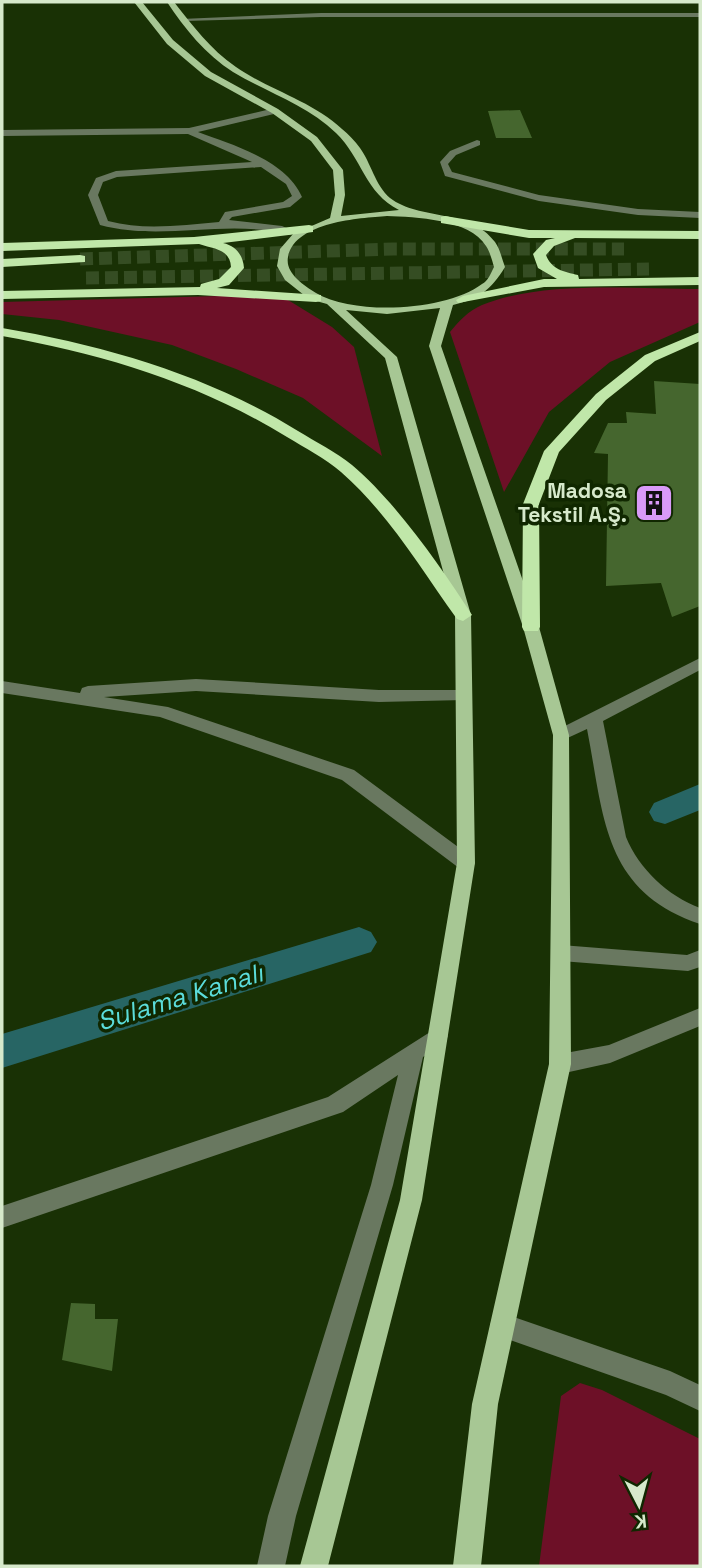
<svg xmlns="http://www.w3.org/2000/svg" width="702" height="1568" viewBox="0 0 702 1568" font-family="'Space Grotesk',sans-serif">
	<style>
		.green { fill: #6d1027 }
		.lines { fill: none; stroke-linecap: round; stroke-linejoin: round }
		.canal { fill: #276564; fill-rule: evenodd }
		.building { fill: #45662e }
		.highway-tunnel { stroke: #354d23; stroke-width: 13; stroke-dasharray: 13 6; stroke-linecap: butt }
		.minor { fill: #697860; fill-rule: evenodd }
		.major { fill: #a7c794; fill-rule: evenodd }
		.highway { fill: #c0e7a9; fill-rule: evenodd }
		.labels { text-anchor: middle; stroke-width: 7; stroke-linejoin: round; paint-order: stroke }
		.far-poi-label { font-size: 21px; font-weight: bold; fill: #d6e9cb; stroke: #102700; text-anchor: end }
		.water-label { font-size: 26px; font-style: italic; fill: #5bdcda; stroke: #102700 }
	</style>
	<rect width="100%" height="100%" fill="#193105"/>
	<path class="green" d="M700,289V322L610,362L549,412L504,492L450,332C459,321 468,311 482,305C543,280 634,289 700,289Z
		M260,295L288,300L332,327L354,347L382,456L303,398L236,369L172,345L59,320L2,314V302Z
		M580,1383L602,1390L700,1439V1566H539L561,1396Z"/>
	<g class="lines">
		<path class="canal" d="M700,784V810L665,824L654,821L649,812L654,803Z
			M359,927L371,932L377,942L371,952L2,1068V1034Z"/>
	</g>
	<path class="building" d="M520,110L532,138H496L488,111Z
		M654,381L700,384V606L672,617L661,583L606,586L608,454L594,453L608,423H627L626,412L656,414Z
		M71,1303L95,1304V1319H118L112,1371L62,1360Z"/>
	<g class="lines">
		<path class="highway-tunnel" d="M80,259L393,249H624
			M86,278L649,269"/>
		<path class="minor" d="M321,13H700V17H321L185,21L181,19Z
			M275,108L278,113L198,132C233,145 286,160 302,197L290,207L232,217L229,220L282,226L295,232L290,235C227,218 163,242 100,225L88,195L96,178L116,171L252,162L188,134L2,136V130L189,128ZM261,167L286,184L292,196L283,202L225,212L219,222C182,225 145,231 108,221L98,195L103,182L117,177Z
			M477,140L480,141V145L456,155L448,164L452,172L539,195L638,209L700,212V218L638,215L539,201L445,176L440,162L450,151Z
			M700,658V670L603,721L626,837C639,869 668,896 700,908V924C602,891 604,815 587,729L561,741L553,735L555,731Z
			M196,679L379,690H470L472,694L470,698L464,700L379,702L196,691L104,697L168,707L354,770L473,858L475,863L473,868L466,870L459,868L342,780L160,717L2,693V681L80,693L82,688L88,686Z
			M561,945L687,955L700,950V967L688,971L561,961L554,959L551,953L554,947Z
			M700,1008V1026L610,1063L560,1074L553,1071L549,1064L553,1057L560,1054L609,1045Z
			M438,1027L445,1030L448,1036L445,1042L423,1057L393,1185L296,1516L285,1566H257L268,1516L371,1185L398,1075L343,1112L2,1228V1206L328,1097Z
			M502,1313L670,1371L700,1385V1411L666,1395L493,1334L490,1325L493,1316Z"/>
		<path class="major" d="M134,2H142L173,40L211,72L278,109L317,137L343,170L345,195L341,216L399,210C365,193 362,158 336,133C307,105 266,92 233,72C206,55 184,28 167,2H174C193,26 210,49 236,67C269,90 312,101 342,129C348,134 355,141 360,148C371,163 375,185 390,198C420,221 470,208 495,242C500,249 502,259 505,267C491,290 479,299 453,305L441,346L539,627L569,735L571,1064L498,1404L481,1566H453L472,1404L549,1064L553,735L523,627L429,346L440,308L387,314L346,310L397,357L471,615L475,863L422,1200L328,1566H300L400,1200L457,863L455,615L385,358L327,304L309,299L285,280L277,266L280,249L293,234L330,218L335,195L333,170L311,141L272,113L205,76L167,44ZM387,216C415,217 470,219 486,246C490,252 492,260 494,267C491,273 488,281 482,284C446,311 355,316 316,293C303,285 285,273 288,257C295,222 359,218 387,216Z"/>
		<path class="highway" d="M445,216L529,230L700,231V239L575,238L554,246L546,255C551,269 564,272 578,275L579,279L700,277V285L544,287L458,303L456,300L463,296L544,279H557L538,268L533,254L546,240L555,238H529L441,223V217Z
			M309,225L313,226V232L223,243C236,246 243,255 244,268L229,285L217,288L321,295V301L316,302L198,295L2,299V291L200,287L201,284L219,279L231,267C230,249 214,249 199,244L2,251V243L194,237Z
			M80,255L85,256V262L2,267V259Z
			M2,328C107,346 207,375 298,431C316,442 336,452 352,465C395,501 442,568 472,615L463,621L457,619C421,569 388,513 341,472C325,458 305,448 287,437C199,383 103,354 2,336Z
			M700,332V341L655,361L606,400L559,452L539,504L540,627L538,631H524L522,627L523,504L544,451L596,394L645,355Z"/>
	</g>
	<defs>
		<g id="building-square" transform="scale(2.0125)"><rect x="-9" y="-9" width="18" height="18" rx="4" fill="#d99af8" stroke="#102700"/><path d="M-4-6H4V6H1V3H-1V6H-4ZM-2.5-4.3h1.7v1.8h-1.7ZM.8-4.3h1.7v1.8H.8ZM-2.5-1h1.7V.8h-1.7ZM.8-1h1.7V.8H.8Z" fill="#111"/></g>
	</defs>
	<g fill-rule="evenodd">
		<use href="#building-square" x="654" y="503"/>
	</g>
	<g class="labels">
		<g class="far-poi-label">
			<text x="627" y="498">Madosa<tspan x="627" dy="24">Tekstil A.Ş.</tspan></text>
		</g>
		<g class="water-label">
			<text transform="translate(180 997) rotate(-17)" y="9">Sulama Kanalı</text>
		</g>
	</g>
	<rect width="702" height="1568" fill="none" stroke="#d6e9cb" stroke-width="7"/>
	<g transform="translate(639 1505) rotate(174)" stroke="#102700" stroke-width="5" paint-order="stroke">
	<path d="M0-5L12 26L0 18L-12 26Z" fill="#d6e9cb"/>
	<text y="-10" font-size="19" font-weight="bold" text-anchor="middle" fill="#d6e9cb">K</text>
	</g>
</svg>
